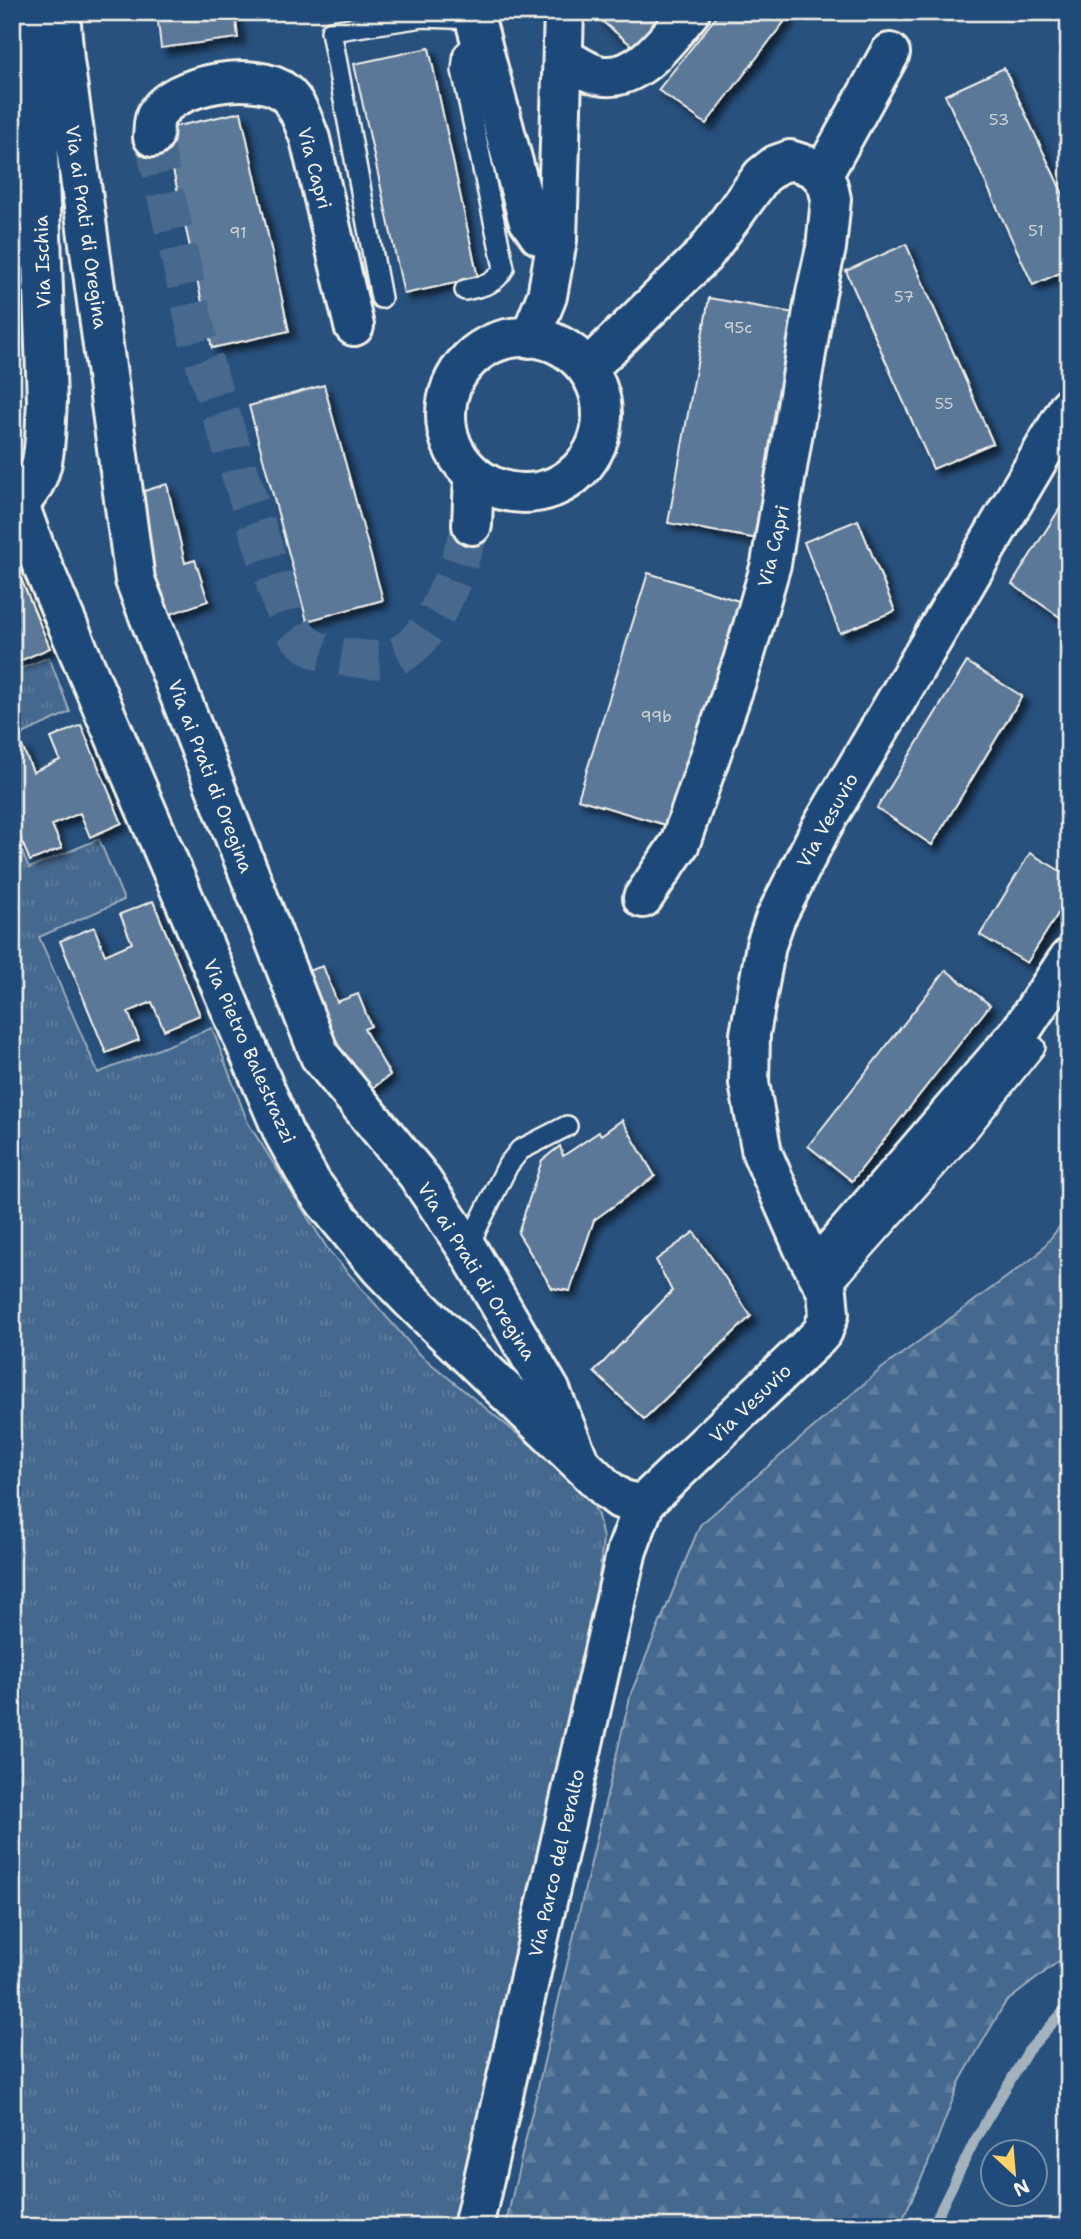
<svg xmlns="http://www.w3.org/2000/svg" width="1081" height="2239" viewBox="0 0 1081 2239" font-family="'Shantell Sans',sans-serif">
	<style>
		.grass { fill: url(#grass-tufts); stroke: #9cacbb; stroke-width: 2 }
		.forest { fill: url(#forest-firs); stroke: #9cacbb; stroke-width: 2 }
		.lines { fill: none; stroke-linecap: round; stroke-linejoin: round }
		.stream { stroke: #a4b2be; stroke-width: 10 }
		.building { fill: #5b7899; stroke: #f4f1e8; stroke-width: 2; filter: url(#shadow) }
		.street-tunnel { stroke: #47698e; stroke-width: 38; stroke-dasharray: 38 19; stroke-linecap: butt }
		.lane-casing { stroke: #f4f1e8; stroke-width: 24 }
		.street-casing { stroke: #f4f1e8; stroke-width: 44 }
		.lane { stroke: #1f4a7a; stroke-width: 19 }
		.street { stroke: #1f4a7a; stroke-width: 38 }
		.labels { text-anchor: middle; stroke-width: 5; stroke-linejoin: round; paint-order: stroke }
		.number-label { font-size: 16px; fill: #ced3d4 }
		.street-label { font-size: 19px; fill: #f4f1e8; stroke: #1f4a7a }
	</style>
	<defs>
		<pattern id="grass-tufts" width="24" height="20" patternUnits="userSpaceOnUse" patternTransform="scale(1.75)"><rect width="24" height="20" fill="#45688e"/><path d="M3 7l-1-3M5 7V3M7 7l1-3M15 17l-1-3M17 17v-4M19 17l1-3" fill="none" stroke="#607e9e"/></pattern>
		<pattern id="forest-firs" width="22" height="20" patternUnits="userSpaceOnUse" patternTransform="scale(1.75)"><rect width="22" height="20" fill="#45688e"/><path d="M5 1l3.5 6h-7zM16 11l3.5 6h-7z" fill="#607e9e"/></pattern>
		<filter id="shadow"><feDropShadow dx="6" dy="6" stdDeviation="3.5" flood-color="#0009"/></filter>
	</defs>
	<rect width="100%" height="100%" fill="#28517e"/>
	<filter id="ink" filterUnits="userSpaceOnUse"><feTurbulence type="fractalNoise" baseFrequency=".0143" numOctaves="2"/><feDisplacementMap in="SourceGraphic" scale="14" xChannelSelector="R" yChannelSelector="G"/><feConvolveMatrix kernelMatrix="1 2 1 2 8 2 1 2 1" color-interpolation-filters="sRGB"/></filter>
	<g filter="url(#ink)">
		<path class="grass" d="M49,657L70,712L12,739V672Z
			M12,829L29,868L99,839L124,900L39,937L98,1073L212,1028L248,1123L329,1251L418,1353L585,1489L598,1515L603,1539L588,1682L460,2227H12Z"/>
		<path class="forest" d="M1069,1215V1953L1005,2003L960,2081L927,2166L899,2227H505L631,1693L700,1525L881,1369L1037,1255Z"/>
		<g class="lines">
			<path class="stream" d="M932,2227L975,2140L1028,2051L1069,2005"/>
		</g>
		<path class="building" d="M157,12H235L238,38L161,48Z
			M602,12H672L641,53L598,18Z
			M720,12L791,13L706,124L658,90Z
			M429,48L478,278L404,294L354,64Z
			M1004,68L1069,207V269L1033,285L945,95Z
			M241,112L289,331L212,348L164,129Z
			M906,244L993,443L933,469L846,271Z
			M709,298L800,314L758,539L668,523Z
			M324,385L383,600L307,621L249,406Z
			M167,484L185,563L195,560L208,601L162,617L134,494Z
			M1069,494V619L1067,622L1012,584Z
			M858,520L895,611L840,633L804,542Z
			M12,557L50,648L15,663L12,657Z
			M648,573L742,602L672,827L578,799Z
			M967,662L1022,696L932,845L877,808Z
			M81,725L122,823L90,837L80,813L52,825L62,848L30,861L12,818V750L22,746L33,772L60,760L51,738Z
			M1069,781V805L1059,800Z
			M1030,853L1069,876V896L1027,963L980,935Z
			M153,901L200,1015L164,1030L152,1002L128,1012L139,1040L106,1053L60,941L94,927L105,955L132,943L120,914Z
			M323,966L337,1002L358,994L371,1026L364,1029L390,1075L365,1094L324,1037L299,974Z
			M946,970L990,1005L852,1181L808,1146Z
			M622,1120L655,1176L594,1220L570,1291L552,1288L518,1233L542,1160L560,1146L563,1156L599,1132L601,1135Z
			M694,1232L751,1316L644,1419L594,1372L672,1291L656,1260Z"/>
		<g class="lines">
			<path class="street-tunnel" d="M153,137L201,352L286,617C302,646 313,652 345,657C359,659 380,662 394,657C436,642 458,563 472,525"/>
			<g class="lane-casing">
				<path id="lane" d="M465,290C482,286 495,285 504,268L462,70L464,53L481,37
					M381,298L331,31L423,17L475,19V13
					M467,1248L508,1165L520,1150L567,1126
					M827,1291L965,1135L1035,1047"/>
			</g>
			<g class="street-casing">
				<path id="street" d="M60,12L64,60L135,580L320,1056L417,1174L467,1248L550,1390L579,1461
					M475,19L528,219L539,235L557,240
					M563,57C574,63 586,72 598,75C638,84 668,38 690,12
					M153,137C154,131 153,122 156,116C172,83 257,70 284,92C298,103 304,124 310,139L354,326
					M822,176L890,53
					M446 415a78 78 0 1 1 156 0a78 78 0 1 1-156 0Z
					M530,338L547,296L557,240L564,12
					M587,369L704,255L762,176L776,165L790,160L812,167L822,176L828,186L831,199L826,248L816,293L771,564L743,661L680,843L643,898
					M12,485L34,546L284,1134L312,1184L327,1204L380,1268L410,1299L607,1489L620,1499L634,1503L645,1502
					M18,504C49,476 44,440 47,401L33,12
					M472,525L474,476
					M816,1269L1020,1032L1069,958
					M473,2227L627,1550L645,1502L818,1337L823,1331L829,1314L827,1291L804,1249L762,1153L749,1083L750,1034L766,945L775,919L820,830L1069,407"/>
			</g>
			<use href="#lane" class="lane"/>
			<use href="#street" class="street"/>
		</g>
	</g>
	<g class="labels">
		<g class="number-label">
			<text x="999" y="125">53</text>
			<text x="1036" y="236">51</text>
			<text x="238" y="238">91</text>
			<text x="904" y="302">57</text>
			<text x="738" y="333">95c</text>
			<text x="944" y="409">55</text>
			<text x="656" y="722">99b</text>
		</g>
		<g class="street-label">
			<text transform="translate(315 168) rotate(75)" y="7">Via Capri</text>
			<text transform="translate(87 227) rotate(82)" y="7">Via ai Prati di Oregina</text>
			<text transform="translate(42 262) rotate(-92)" y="7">Via Ischia</text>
			<text transform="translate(773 546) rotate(-77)" y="7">Via Capri</text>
			<text transform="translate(211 776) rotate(69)" y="7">Via ai Prati di Oregina</text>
			<text transform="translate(827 820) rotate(-61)" y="7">Via Vesuvio</text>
			<text transform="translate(250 1051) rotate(66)" y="7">Via Pietro Balestrazzi</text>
			<text transform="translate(477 1271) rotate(58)" y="7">Via ai Prati di Oregina</text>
			<text transform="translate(750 1403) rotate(-44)" y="7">Via Vesuvio</text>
			<text transform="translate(556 1863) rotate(-77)" y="7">Via Parco del Peralto</text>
		</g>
	</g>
	<rect width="1081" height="2239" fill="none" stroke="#1f4a7a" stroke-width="42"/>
	<rect x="21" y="21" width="1039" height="2197" fill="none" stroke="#f4f1e8" stroke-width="2.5" filter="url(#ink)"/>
	<g transform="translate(1014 2173) rotate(154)"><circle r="33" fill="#1f4a7a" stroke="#748da6" stroke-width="2"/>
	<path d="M0-5L12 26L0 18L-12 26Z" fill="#ffd166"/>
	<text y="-10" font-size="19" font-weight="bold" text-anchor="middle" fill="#f4f1e8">N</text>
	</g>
</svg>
